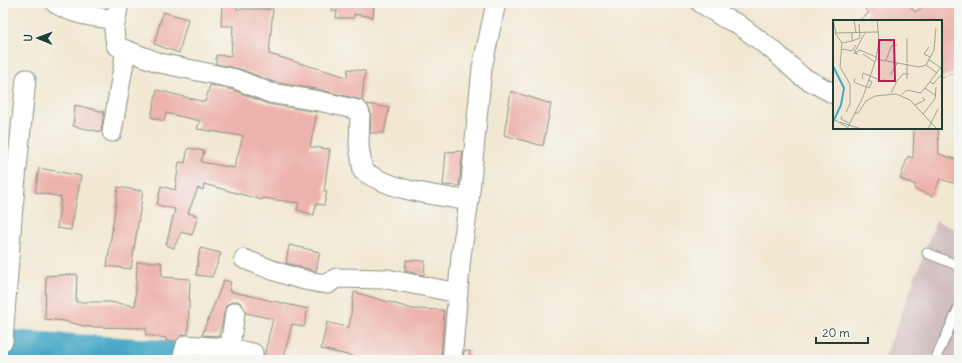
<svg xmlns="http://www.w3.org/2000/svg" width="962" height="363" viewBox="0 0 962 363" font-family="Delius,sans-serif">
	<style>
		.industrial { fill: #d2bfc0 }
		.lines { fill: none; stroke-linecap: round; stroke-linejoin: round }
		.river { stroke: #46a8c6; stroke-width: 31 }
		.building { fill: #edb3ac }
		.service-casing { stroke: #889283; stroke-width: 11 }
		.minor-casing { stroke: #889283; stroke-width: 21 }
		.service { stroke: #fff; stroke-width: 9 }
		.minor { stroke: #fff; stroke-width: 19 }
		.inset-river { fill: none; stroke: #46a8c6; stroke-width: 2 }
		.inset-road { fill: none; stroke: #9ea493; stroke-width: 1 }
		.view { fill: #c2185b; fill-opacity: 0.15; stroke: #c2185b; stroke-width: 2 }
		.inset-edge { fill: none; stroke: #1f3d34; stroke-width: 2 }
	</style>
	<rect width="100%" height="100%" fill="#f6f6f2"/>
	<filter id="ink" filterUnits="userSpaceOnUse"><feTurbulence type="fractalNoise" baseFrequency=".025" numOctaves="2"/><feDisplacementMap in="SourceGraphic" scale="8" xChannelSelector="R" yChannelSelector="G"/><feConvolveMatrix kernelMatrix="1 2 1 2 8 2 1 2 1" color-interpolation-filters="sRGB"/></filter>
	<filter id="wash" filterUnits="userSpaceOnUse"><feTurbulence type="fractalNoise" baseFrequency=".012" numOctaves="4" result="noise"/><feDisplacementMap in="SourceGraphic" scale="16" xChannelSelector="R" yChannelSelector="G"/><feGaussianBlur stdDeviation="0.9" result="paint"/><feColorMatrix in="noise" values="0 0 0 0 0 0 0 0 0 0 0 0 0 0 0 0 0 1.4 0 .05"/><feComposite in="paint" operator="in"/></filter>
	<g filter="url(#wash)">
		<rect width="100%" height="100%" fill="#f2e8d2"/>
		<path class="industrial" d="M936,221L959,230V360H884Z"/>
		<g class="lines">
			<path class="river" d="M3,345L160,355L184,360"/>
		</g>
		<g id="blocks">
			<path class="building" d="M222,3H237V9H273L269,54L347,77L348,69L365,71L362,100L321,90L273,82L240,69L216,64V55L231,56L233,26H221Z
				M333,3H374L373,17L354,14V18H336L337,11H332Z
				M859,3H907L915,12L928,3H959V72L941,77V21H858L869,13Z
				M163,12L188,19L179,53L154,44Z
				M210,85L233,90L268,104L317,112L310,147L330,149L324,191H327L324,205L316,204L314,215L297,210L299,203L262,198V200L204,184L203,190L198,188L188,213L198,216L192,235L181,232L174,248L166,245L175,209L157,205L161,186L175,190L179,162L185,163L188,148L204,151L201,162L234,168L243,136L197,129L200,121L166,113L164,121L151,117L157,90L205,102Z
				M511,91L551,104L543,146L504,135Z
				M367,104L389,108L384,133H370L371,113Z
				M75,105L104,112L101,132L73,126Z
				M914,128H938L939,154L959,160V185L940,179L933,196L914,189L916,185L900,179L908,156L913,158Z
				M463,151L459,186L443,185L446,152Z
				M39,168L81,176L71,230L57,228L61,197L35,192Z
				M118,187L143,191L131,269L107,266Z
				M289,245L320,252L316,271L286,263Z
				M200,248L221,253L212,277L196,275Z
				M406,260L425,261L424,275L405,271Z
				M137,262H161L162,277L190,279L188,334L182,335L176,341H166V338L146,335V328L88,327L65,321L45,319L46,276L77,274L76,302H109L135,306Z
				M224,280L231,282L229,291L308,309L304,327L292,324L283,360H263L273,319L246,313L242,304L237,301L231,302L226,306L219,336L202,335Z
				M354,292L413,309L444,310L441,360H370L321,349L327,322L349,328Z
				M464,351H470L469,360H463Z"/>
		</g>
	</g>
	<g filter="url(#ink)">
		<use href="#blocks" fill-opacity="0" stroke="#889283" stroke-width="1"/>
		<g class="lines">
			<g class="service-casing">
				<path id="service" d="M927,253L959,266
					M935,360L959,307"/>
			</g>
			<g class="minor-casing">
				<path id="minor" d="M55,3C73,15 96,17 116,20
					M119,3L114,30L116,45L121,48L160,63L236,79L270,93L319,101L358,110L360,113L359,146L363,171C395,192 432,194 469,201
					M701,3L724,18L738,24L775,52L801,76L834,94
					M112,132L126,50
					M244,259C272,270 298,281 328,284L336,278L387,279L458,293
					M3,341L12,218L26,79
					M230,347L235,312
					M223,359L226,348L253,353
					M182,360L186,345L226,348
					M452,360L461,256L469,201L482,68L496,3"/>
			</g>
			<use href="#service" class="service"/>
			<use href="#minor" class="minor"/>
		</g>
	</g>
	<g transform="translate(833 20)">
		<rect width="109" height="109" fill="#f2e8d2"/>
		<path class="inset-river" d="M0,46L11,68L8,85L0,102"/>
		<path class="inset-road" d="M0,0L3,13M21,0L23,13M46,20L58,21M19,21L27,18L26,4M9,23L19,21V13M96,27L91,34L97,37M9,29L19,31L23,25M22,33L27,30L43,37M25,34L21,33L32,13M30,34L42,42M43,39L86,47L93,45L104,53M95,39L108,48M53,40L59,25H64M74,43V18M93,45L101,30L103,8M57,55L65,42M22,58L21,62L33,67M29,59L30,53L49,61L51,59M74,59V44M97,62L100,64L109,54M34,67L36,68L39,62L36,60M92,68L103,76M58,73L64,61L70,54H76M68,75L74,70L88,73L109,46M82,85L92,80L89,77M13,92L17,84V64L7,47L9,23L2,13L45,12M21,93H25L33,81L42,76L63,74L77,80L104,109M90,94L102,79L103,67M9,96L8,99L16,103M0,99L14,107M7,102L28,109M14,109L30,77L43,39L46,20L44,0M95,109L105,89"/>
		<path class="view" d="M46,20H61L62,61H46Z"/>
		<rect width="109" height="109" class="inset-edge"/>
	</g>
	<rect width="962" height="363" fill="none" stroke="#f6f6f2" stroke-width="16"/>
	<g transform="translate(38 38) rotate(271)" stroke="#f6f6f2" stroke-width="3" paint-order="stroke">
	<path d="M0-3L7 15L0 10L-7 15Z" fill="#1f3d34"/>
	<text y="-6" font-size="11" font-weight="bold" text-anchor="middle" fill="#1f3d34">U</text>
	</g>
	<path d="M816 337v6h52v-6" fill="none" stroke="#1f3d34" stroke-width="2"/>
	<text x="822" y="337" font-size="12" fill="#1f3d34" stroke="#f6f6f2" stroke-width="3" paint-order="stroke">20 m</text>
</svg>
